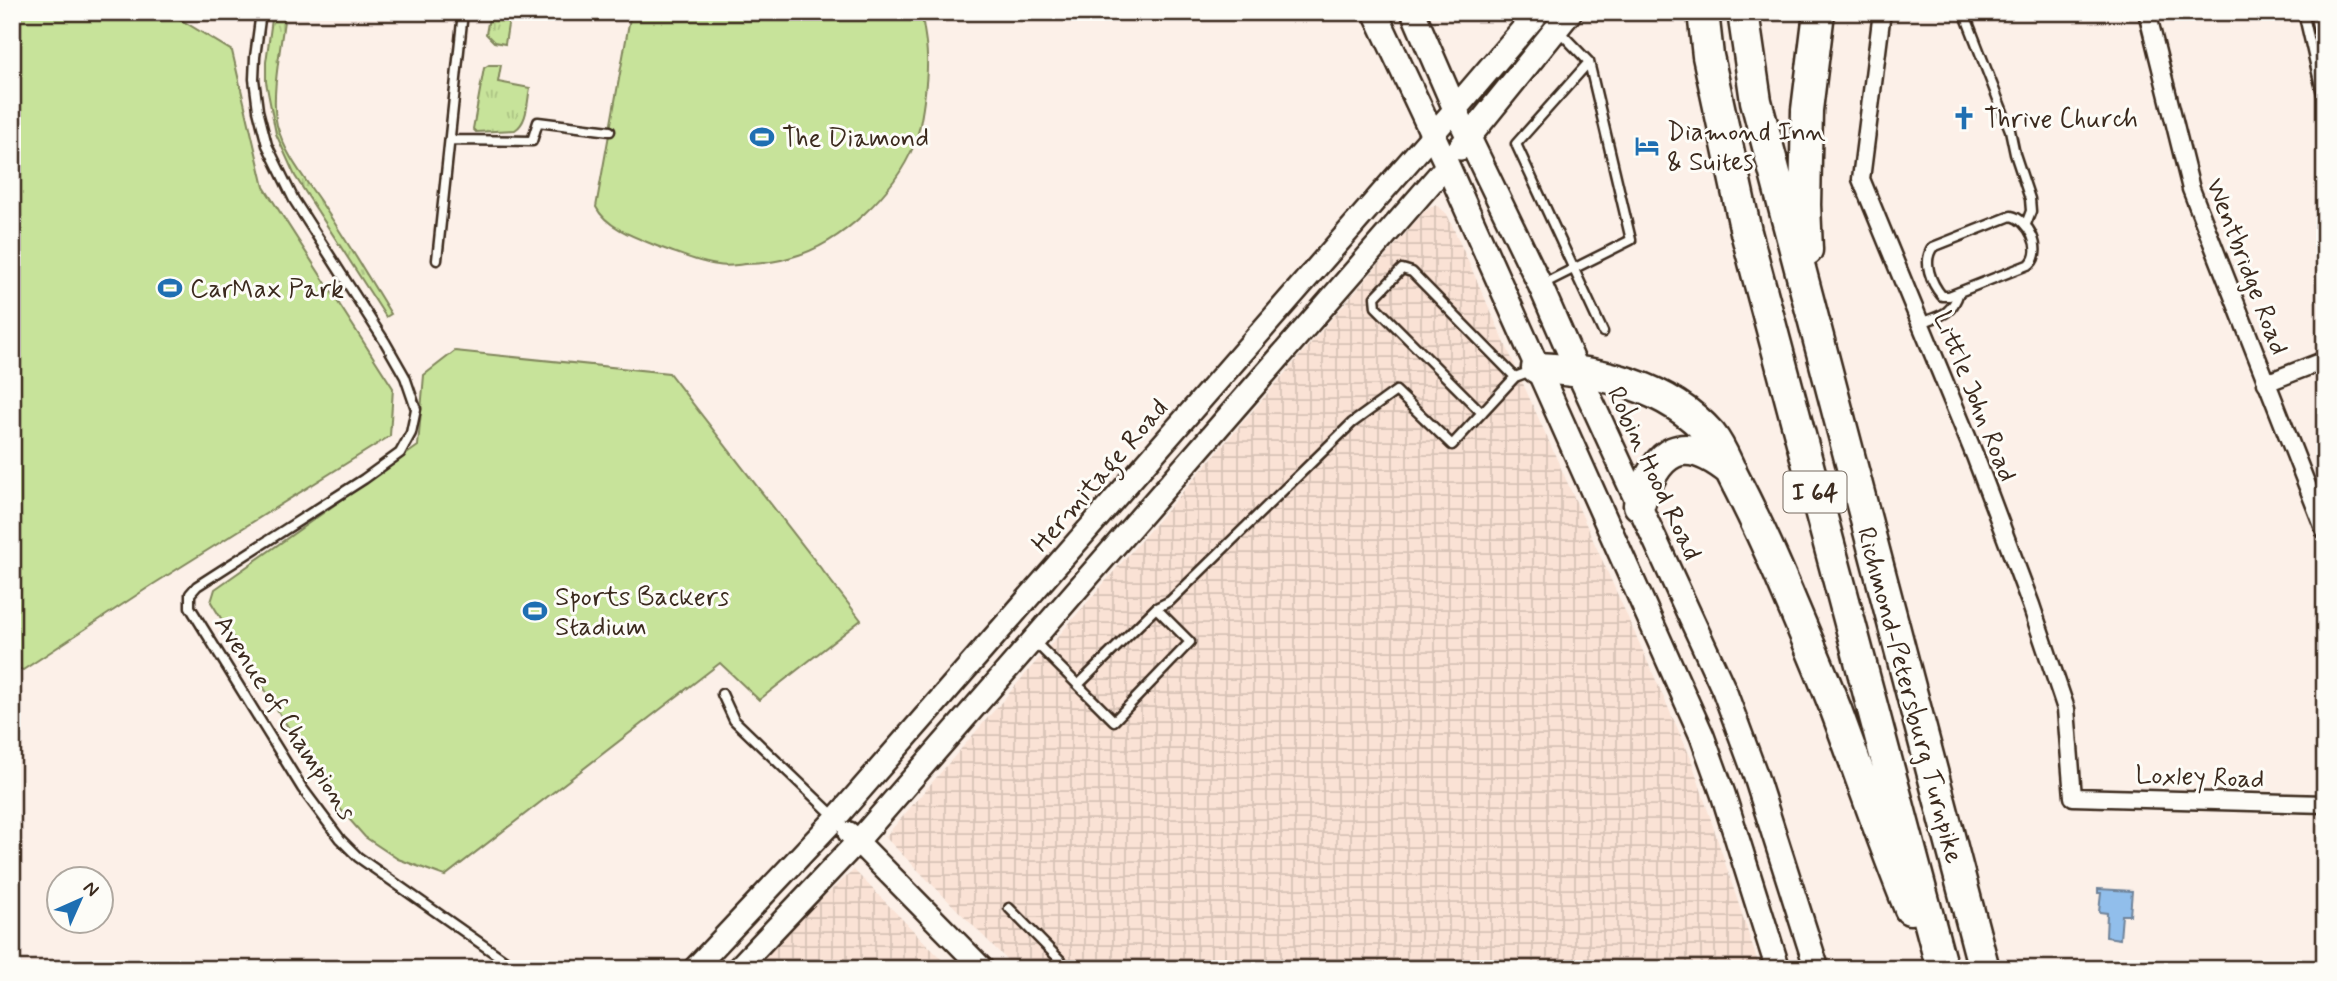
<svg xmlns="http://www.w3.org/2000/svg" width="2337" height="981" viewBox="0 0 2337 981" font-family="Mynerve,sans-serif">
	<style>
		.industrial { fill: url(#industrial-grid) }
		.grass { fill: url(#grass-tufts); stroke: #81865c; stroke-width: 2 }
		.pitch { fill: #c7e39a; stroke: #81865c; stroke-width: 2 }
		.water { fill: #91beeb; stroke: #6f8399; stroke-width: 2 }
		.lines { fill: none; stroke-linecap: round; stroke-linejoin: round }
		.service-casing { stroke: #3b2a1e; stroke-width: 13 }
		.minor-casing { stroke: #3b2a1e; stroke-width: 21 }
		.tertiary-casing { stroke: #3b2a1e; stroke-width: 26 }
		.secondary-casing { stroke: #3b2a1e; stroke-width: 28 }
		.motorway-casing { stroke: #3b2a1e; stroke-width: 35 }
		.service { stroke: #fdfcf7; stroke-width: 8 }
		.minor { stroke: #fdfcf7; stroke-width: 16 }
		.tertiary { stroke: #fdfcf7; stroke-width: 21 }
		.secondary { stroke: #fdfcf7; stroke-width: 23 }
		.motorway { stroke: #fdfcf7; stroke-width: 30 }
		.labels { text-anchor: middle; stroke-width: 6; stroke-linejoin: round; paint-order: stroke }
		.shield { fill: #fdfcf7; stroke: #75695f; stroke-width: 2 }
		.shield-label { font-size: 24px; font-weight: bold; fill: #3b2a1e }
		.poi-label { font-size: 26px; fill: #3b2a1e; stroke: #fdfcf7; text-anchor: start }
		.street-label { font-size: 26px; fill: #3b2a1e; stroke: #fdfcf7 }
	</style>
	<defs>
		<pattern id="industrial-grid" width="8" height="8" patternUnits="userSpaceOnUse" patternTransform="scale(1.75)"><rect width="8" height="8" fill="#fae2d5"/><path d="M0 4h8M4 0v8" fill="none" stroke="#d7c2b6"/></pattern>
		<pattern id="grass-tufts" width="24" height="20" patternUnits="userSpaceOnUse" patternTransform="scale(1.75)"><rect width="24" height="20" fill="#c7e39a"/><path d="M3 7l-1-3M5 7V3M7 7l1-3M15 17l-1-3M17 17v-4M19 17l1-3" fill="none" stroke="#acc384"/></pattern>
	</defs>
	<rect width="100%" height="100%" fill="#fcf0e8"/>
	<filter id="ink" filterUnits="userSpaceOnUse"><feTurbulence type="fractalNoise" baseFrequency=".0143" numOctaves="2"/><feDisplacementMap in="SourceGraphic" scale="14" xChannelSelector="R" yChannelSelector="G"/><feConvolveMatrix kernelMatrix="1 2 1 2 8 2 1 2 1" color-interpolation-filters="sRGB"/></filter>
	<g filter="url(#ink)">
		<path class="industrial" d="M1436,204L1447,214L1690,756L1760,969H1016L885,837L1424,212Z
			M854,870L951,969H742Z"/>
		<path class="grass" d="M273,12H285C282,43 270,95 277,125C286,159 310,184 328,213C350,246 370,280 391,314L386,317L295,176L276,134L266,82V62Z
			M490,12H510L505,44L494,42L486,34Z
			M489,65H501L498,82L530,88C527,102 528,122 515,130L476,132L473,129L484,68Z"/>
		<path class="pitch" d="M12,12H168L232,51L264,187L393,388L390,436L152,585L23,670L12,667Z
			M631,12L922,14C923,27 927,42 927,56C928,77 922,127 914,145C895,192 841,244 792,257C776,262 760,264 745,264C736,265 726,267 718,265C699,263 680,254 662,248C640,239 607,229 596,207Z
			M455,351L669,373L861,620L759,700L720,663L445,876L398,859L365,837L334,802L211,602L215,589L418,446L424,375Z"/>
		<path class="water" d="M2098,889L2132,891L2130,915H2122L2120,939L2106,937L2107,913L2099,912L2101,893H2098Z"/>
		<g class="lines">
			<g class="service-casing">
				<path id="service" d="M261,12L255,57L254,79L258,110L267,145L294,200L385,342L405,377L416,409L411,433L400,453L364,479L197,586L190,594V607L302,788L340,839L358,857L517,969
					M1964,12L2010,130L2015,154L2030,199L2031,211L2026,224
					M2303,12L2325,107
					M1559,31L1589,62
					M451,140L532,141L538,122L610,131
					M2011,216C2028,219 2044,250 2030,264L1949,296H1942C1931,283 1922,261 1933,247Z
					M437,260L463,12
					M1543,284L1631,240L1589,62L1516,144L1603,332
					M1920,323C1940,316 1952,315 1959,292
					M1482,413L1376,307L1375,297L1402,269L1412,272L1515,377
					M1033,640L1078,685L1156,608L1170,601L1352,423L1396,391L1452,445L1515,377L1531,371
					M1078,685L1114,721L1190,642L1156,608
					M722,694L734,720L834,816
					M1009,908L1069,969"/>
			</g>
			<g class="minor-casing">
				<path id="minor" d="M1882,12L1861,179L1975,456L2031,605L2066,709L2073,797L2325,804
					M2147,12L2191,189L2325,531
					M2266,383L2325,360"/>
			</g>
			<g class="tertiary-casing">
				<path id="tertiary" d="M849,833L983,969
					M694,969L836,818L1455,109
					M737,969L857,842L1447,165"/>
			</g>
			<g class="secondary-casing">
				<path id="secondary" d="M1375,12L1447,165L1702,736L1723,794L1778,969
					M1413,12L1455,109L1540,285L1577,370L1724,690L1754,771L1817,969
					M1455,109L1538,12
					M1460,148L1570,12"/>
			</g>
			<g class="motorway-casing">
				<path id="motorway" d="M1703,12L1708,56L1746,232L1942,969
					M1743,12L1756,101L1984,969
					M1807,250L1805,205L1807,110L1819,12
					M1537,368C1600,371 1667,385 1711,435C1720,446 1725,459 1731,472C1748,505 1764,538 1779,573C1798,618 1818,664 1836,710C1861,777 1883,843 1910,909
					M1639,505C1657,449 1682,432 1731,471"/>
			</g>
			<use href="#service" class="service"/>
			<use href="#minor" class="minor"/>
			<use href="#tertiary" class="tertiary"/>
			<use href="#secondary" class="secondary"/>
			<use href="#motorway" class="motorway"/>
		</g>
	</g>
	<defs>
		<g id="church-bare" transform="scale(1.89)"><path d="M-1.2-6h2.4v3.5h3.3v2.4h-3.3V6h-2.4V-.1h-3.3v-2.4h3.3Z" fill="#1f6fb2" stroke="#fdfcf7" stroke-width="2.5" paint-order="stroke"/></g>
		<g id="stadium-bare" transform="scale(1.89)"><path d="M0-5a6.5 5 0 1 0 0 10a6.5 5 0 1 0 0-10ZM-3.5-1.8h7v3.6h-7Z" fill="#1f6fb2" stroke="#fdfcf7" stroke-width="2.5" paint-order="stroke"/></g>
		<g id="hotel-bare" transform="scale(1.89)"><path d="M-6-4.5h1.5V1H6V5H4.5V3h-9V5H-6ZM-4 0a1.8 1.8 0 1 1 3.6 0ZM.5 0V-2.5h3Q6-2.5 6 0Z" fill="#1f6fb2" stroke="#fdfcf7" stroke-width="2.5" paint-order="stroke"/></g>
	</defs>
	<g fill-rule="evenodd">
		<use href="#church-bare" x="1964" y="118"/>
		<use href="#stadium-bare" x="762" y="137"/>
		<use href="#hotel-bare" x="1647" y="146"/>
		<use href="#stadium-bare" x="170" y="288"/>
		<use href="#stadium-bare" x="535" y="611"/>
	</g>
	<g class="labels">
		<rect class="shield" x="1783.5" y="471.5" width="63" height="41" rx="5"/>
		<g class="shield-label">
			<text x="1815" y="500">I 64</text>
		</g>
		<g class="poi-label">
			<text x="1984" y="127">Thrive Church</text>
			<text x="1667" y="140">Diamond Inn<tspan x="1667" dy="30">&amp; Suites</tspan></text>
			<text x="782" y="146">The Diamond</text>
			<text x="190" y="297">CarMax Park</text>
			<text x="555" y="605">Sports Backers<tspan x="555" dy="30">Stadium</tspan></text>
		</g>
		<g class="street-label">
			<text transform="translate(2248 266) rotate(69)" y="9">Wentbridge Road</text>
			<text transform="translate(1976 396) rotate(68)" y="9">Little John Road</text>
			<text transform="translate(1655 473) rotate(65)" y="9">Robin Hood Road</text>
			<text transform="translate(1099 475) rotate(-49)" y="9">Hermitage Road</text>
			<text transform="translate(1911 695) rotate(75)" y="9">Richmond-Petersburg Turnpike</text>
			<text transform="translate(286 717) rotate(57)" y="9">Avenue of Champions</text>
			<text transform="translate(2200 776) rotate(2)" y="9">Loxley Road</text>
		</g>
	</g>
	<rect width="2337" height="981" fill="none" stroke="#fdfcf7" stroke-width="42"/>
	<rect x="21" y="21" width="2295" height="939" fill="none" stroke="#3b2a1e" stroke-width="2.5" filter="url(#ink)"/>
	<g transform="translate(80 900) rotate(45)"><circle r="33" fill="#fdfcf7" stroke="#afa8a0" stroke-width="2"/>
	<path d="M0-5L12 26L0 18L-12 26Z" fill="#1f6fb2"/>
	<text y="-10" font-size="19" font-weight="bold" text-anchor="middle" fill="#3b2a1e">N</text>
	</g>
</svg>
